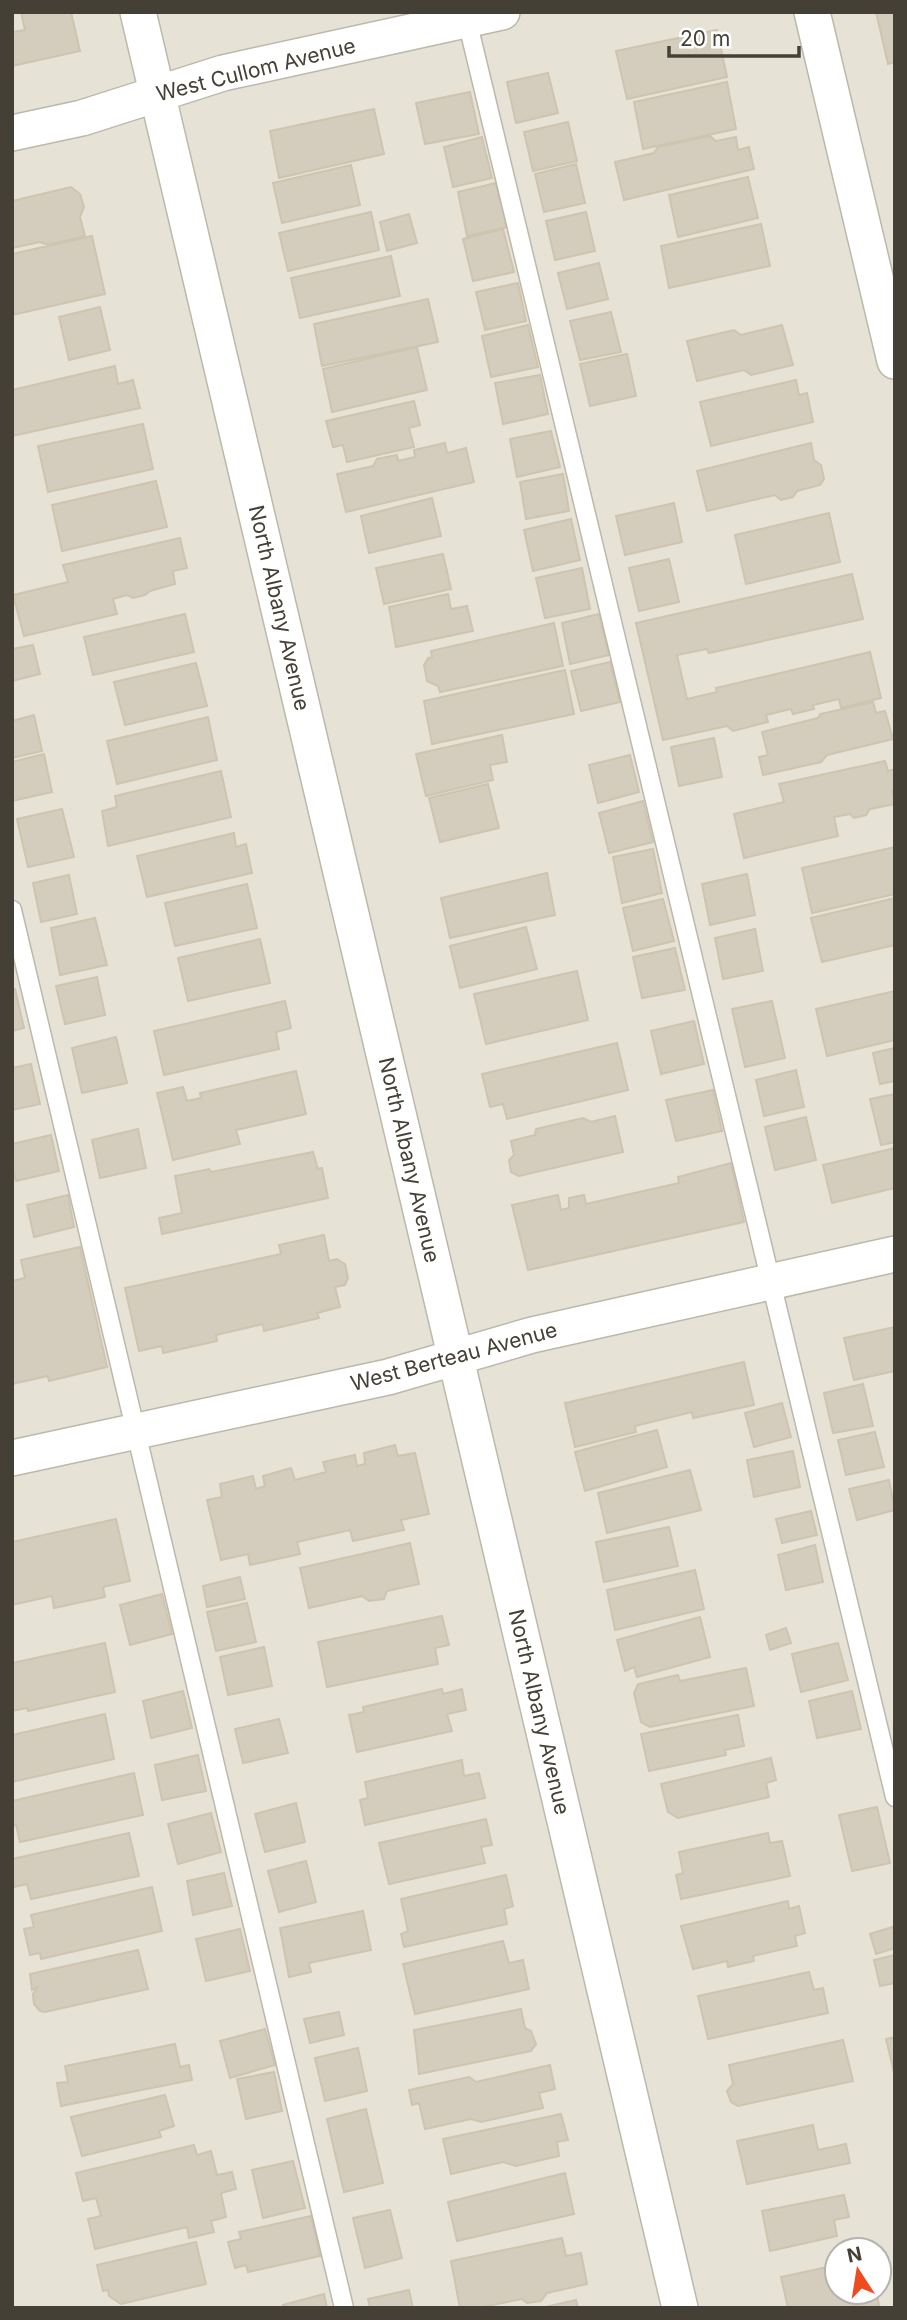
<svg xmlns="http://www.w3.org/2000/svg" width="907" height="2320" viewBox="0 0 907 2320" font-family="Inter,sans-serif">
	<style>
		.residential { fill: #e6e2d5; fill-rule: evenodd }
		.building { fill: #d4ccbd; stroke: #cec4b0; stroke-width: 2 }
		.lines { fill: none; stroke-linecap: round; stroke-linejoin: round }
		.service-casing { stroke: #bdb8aa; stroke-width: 21 }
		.minor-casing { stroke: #bdb8aa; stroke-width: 38 }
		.service { stroke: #fff; stroke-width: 18 }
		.minor { stroke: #fff; stroke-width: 35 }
		.labels { text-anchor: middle; stroke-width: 5; stroke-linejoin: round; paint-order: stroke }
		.street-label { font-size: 21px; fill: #454036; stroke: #fff }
	</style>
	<rect width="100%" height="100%" fill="#f2f0e7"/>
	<path class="residential" d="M12,12H895V2308H12ZM837,2250H879V2292H837Z"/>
	<path class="building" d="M21,12H71L80,51L12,66V28L13,32L25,30Z
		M876,12H895V62L888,64Z
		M717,30L727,77L627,99L616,51Z
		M548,73L558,113L516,123L507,82Z
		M727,82L736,129L643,149L634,102Z
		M470,92L479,134L425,144L416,103Z
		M374,109L384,154L279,178L270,131Z
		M568,122L577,161L533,171L524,132Z
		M710,136L716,141L736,137L738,150L749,147L754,169L624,200L615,162L654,153L658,147Z
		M482,137L492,178L453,187L444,147Z
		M576,164L585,203L544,212L535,174Z
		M351,165L360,205L282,223L273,183Z
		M748,177L758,218L678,237L669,195Z
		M496,183L507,227L467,236L458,192Z
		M71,187L80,194L84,207L80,217L85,236L48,245L40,242L12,248V201Z
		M371,212L379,250L288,271L279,233Z
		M586,212L595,251L555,260L546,221Z
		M409,214L417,243L387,251L380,222Z
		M761,224L770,266L669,288L661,246Z
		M503,229L514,272L473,281L463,239Z
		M92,236L105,294L12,315V254Z
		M391,256L400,296L300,318L291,278Z
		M599,263L608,299L567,309L558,273Z
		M518,283L526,321L485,330L476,292Z
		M428,299L438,342L322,366L314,324Z
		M100,307L110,350L69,360L59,317Z
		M611,312L621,352L580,360L570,321Z
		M528,325L538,367L491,377L482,336Z
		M782,325L793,365L751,375L744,370L697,381L687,341L734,330L741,335Z
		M417,347L427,390L332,412L323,369Z
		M627,354L636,396L590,406L580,364Z
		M115,366L118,384L133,380L140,408L12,436V390Z
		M540,375L548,414L503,424L495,383Z
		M796,380L799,395L807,393L813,422L711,446L700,402Z
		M414,401L420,425L409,428L414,447L347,462L343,445L333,447L326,421Z
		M143,424L153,469L48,492L38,446Z
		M551,431L560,467L517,477L510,439Z
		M445,443L447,453L466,448L474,482L346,512L337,474L373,466L377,459L397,455L398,461L415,457L414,450Z
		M811,443L814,460L821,465L824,479L820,485L797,491L793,497L781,500L775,495L707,511L697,471Z
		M563,474L569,511L526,519L520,482Z
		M156,481L167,527L62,551L52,505Z
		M432,498L441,536L369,553L361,516Z
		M674,503L682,542L625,555L616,516Z
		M829,513L840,562L746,584L735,535Z
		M571,519L580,560L533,571L524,530Z
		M180,538L187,568L173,571L175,584L150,591L145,595L133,598L127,595L113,599L117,614L24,636L13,595L68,582L63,565Z
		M443,554L451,589L384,604L376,568Z
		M669,559L679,602L639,611L629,568Z
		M582,568L590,609L545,618L536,578Z
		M852,574L863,619L709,653L707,649L677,655L687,699L717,692L716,688L870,652L881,698L841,708L839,699L813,705L814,709L793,714L791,709L766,715L768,722L733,731L727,726L663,740L636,623Z
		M448,594L451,609L467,606L473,631L396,647L389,607Z
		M185,614L194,652L93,675L84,637Z
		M599,614L609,655L570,664L562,623Z
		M554,623L563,666L440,692L438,686L427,681L424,665L428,658L432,657L431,651Z
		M33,645L40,674L12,681V649Z
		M610,662L620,702L581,711L571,671Z
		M196,663L207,706L125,725L114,682Z
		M565,670L574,714L432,744L424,701Z
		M873,702L876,713L885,711L893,739L827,755L821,762L763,775L759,757L768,755L762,732L818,718L820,714Z
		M34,715L42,751L12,758V721Z
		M208,717L217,760L117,784L107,741Z
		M502,735L507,762L490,765L493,780L426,796L416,754Z
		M714,738L722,777L679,786L671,747Z
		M44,754L52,792L12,801V762Z
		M630,755L639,792L598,803L589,765Z
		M885,761L888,771L895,769V790L892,791L895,804L870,809L866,815L854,818L850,814L834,817L838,836L744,858L734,814L784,802L779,784Z
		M221,771L231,817L108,846L102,811L117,807L115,796Z
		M488,784L499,828L440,842L429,798Z
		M643,801L653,842L609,853L599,813Z
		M62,809L74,857L28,867L17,819Z
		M234,833L236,847L246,844L252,873L147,897L137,856Z
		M895,847V894L812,913L802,868Z
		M653,849L662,893L622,903L613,857Z
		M547,873L555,915L450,938L441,898Z
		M747,874L755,915L710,925L702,884Z
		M69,875L77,914L41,922L33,883Z
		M247,884L257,928L175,946L165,903Z
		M895,898V945L822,962L811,918Z
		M663,899L674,941L633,951L623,908Z
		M95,918L107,965L60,975L51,928Z
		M526,927L537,969L460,988L450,946Z
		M755,929L763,971L723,979L715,938Z
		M260,939L270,983L188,1001L178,958Z
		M675,948L685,990L642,998L633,957Z
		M577,971L588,1020L486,1044L474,994Z
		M97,977L105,1015L65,1024L56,986Z
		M15,989L24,1028L12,1031V990Z
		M895,991V1040L827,1056L816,1009Z
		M285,1001L291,1028L276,1032L279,1049L164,1075L154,1031Z
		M772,1001L785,1058L745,1067L732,1009Z
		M694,1021L704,1064L661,1074L651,1031Z
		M116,1037L127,1083L82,1093L72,1048Z
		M617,1043L628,1090L507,1119L503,1104L490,1107L482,1074Z
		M895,1048V1081L880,1084L873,1053Z
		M31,1064L40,1104L12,1110V1068Z
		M796,1070L804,1107L764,1116L756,1080Z
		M296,1071L306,1114L236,1130L240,1144L173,1160L157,1093L183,1087L187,1101L201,1098L200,1093Z
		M713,1090L722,1131L676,1141L666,1100Z
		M895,1094V1142L881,1145L870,1099Z
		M615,1116L623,1152L519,1176L511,1172L509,1160L514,1155L511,1141L535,1135L536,1129L583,1118L591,1122Z
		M806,1117L816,1160L775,1170L765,1127Z
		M138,1129L146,1168L100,1178L92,1140Z
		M51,1135L59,1171L16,1181L12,1165V1144Z
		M895,1148V1188L832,1203L823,1165Z
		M313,1152L318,1169L322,1168L328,1198L162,1234L159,1218L182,1213L175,1176L209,1169L211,1172Z
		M731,1163L744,1222L528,1270L512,1205L558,1195L561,1210L569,1208V1198L584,1195L586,1204L679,1183L678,1177Z
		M68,1195L74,1227L34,1237L27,1205Z
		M324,1235L329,1261L337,1259L345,1264L348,1278L345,1285L335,1287L340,1307L317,1313L319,1318L264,1331L263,1324L216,1335L217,1341L163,1353L162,1346L139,1351L125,1288L281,1254L279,1245Z
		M80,1247L107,1367L49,1381L48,1376L12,1384V1281L25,1278L21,1260Z
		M895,1327V1371L854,1380L844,1338Z
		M744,1362L754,1405L693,1418L692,1412L635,1426L636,1432L575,1447L565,1403Z
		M863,1384L873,1426L833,1433L824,1393Z
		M782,1403L791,1437L754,1447L745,1413Z
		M657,1430L667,1467L585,1491L575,1452Z
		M875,1432L884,1467L846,1475L838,1440Z
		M395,1445L398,1456L415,1453L429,1514L401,1520L404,1530L353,1541L350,1530L297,1542L300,1554L250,1565L248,1554L221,1560L207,1500L222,1497L220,1484L253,1476L256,1489L265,1486L263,1476L291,1468L295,1480L326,1472L323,1462L355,1455L357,1466L365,1464L364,1453Z
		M793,1451L800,1487L754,1497L747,1460Z
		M690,1470L701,1510L607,1533L598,1493Z
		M889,1480L895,1510L857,1520L849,1489Z
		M811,1511L817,1535L782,1543L776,1519Z
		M116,1519L130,1581L103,1587L105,1597L54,1608L52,1596L12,1605V1542Z
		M669,1527L678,1566L604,1582L596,1542Z
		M410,1543L419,1584L387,1591L384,1599L369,1601L362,1596L309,1608L300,1568Z
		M815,1545L823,1582L786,1590L778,1555Z
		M695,1570L704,1609L615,1630L607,1590Z
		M240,1577L245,1599L207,1607L203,1586Z
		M162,1594L172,1634L130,1645L120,1605Z
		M247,1603L256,1642L216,1651L207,1612Z
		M442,1616L449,1645L435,1648L438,1664L327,1687L318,1642Z
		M700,1617L710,1657L637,1677L634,1667L625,1671L617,1640Z
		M786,1628L791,1643L770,1650L766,1635Z
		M105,1643L115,1692L28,1711L27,1708L12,1711V1663Z
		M838,1643L848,1680L801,1692L792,1654Z
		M264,1647L272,1686L228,1695L220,1657Z
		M746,1668L754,1706L650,1727L641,1722L634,1693L638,1684L678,1675L680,1681Z
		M442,1689L443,1694L462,1689L466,1710L447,1714L452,1731L357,1752L349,1715L364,1712L363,1707Z
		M183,1691L192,1728L151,1738L143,1701Z
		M852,1691L861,1729L817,1738L809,1701Z
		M105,1714L114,1759L12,1782V1735Z
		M738,1715L744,1746L725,1750L726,1755L649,1771L641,1734Z
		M279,1719L288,1753L243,1763L235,1729Z
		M198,1755L206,1791L162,1800L155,1765Z
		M771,1758L776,1780L766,1783L769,1797L678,1818L668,1812L661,1784Z
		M462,1760L464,1776L479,1773L485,1798L365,1825L360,1800L368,1798L365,1782Z
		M134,1773L143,1815L20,1842L16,1825L12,1826V1801Z
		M296,1803L305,1842L265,1852L255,1814Z
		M877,1807L890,1863L852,1871L839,1815Z
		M211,1813L221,1852L178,1864L168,1824Z
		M486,1819L492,1845L481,1847L485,1863L389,1884L379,1843Z
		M129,1833L139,1876L31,1899L27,1884L14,1887L12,1859Z
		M768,1833L770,1843L782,1841L790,1876L681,1899L676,1875L683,1873L679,1852Z
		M306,1861L316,1902L279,1912L268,1871Z
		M224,1873L232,1906L193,1915L187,1881Z
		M506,1875L513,1906L504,1909L507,1924L404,1947L401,1934L408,1931L401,1899Z
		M152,1887L162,1931L41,1959L40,1953L30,1955L24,1929L34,1927L31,1915Z
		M788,1901L789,1909L799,1906L805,1933L795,1936L797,1946L753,1956L754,1961L728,1967L727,1961L693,1969L681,1926Z
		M363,1911L371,1950L309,1963L311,1972L289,1977L280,1928Z
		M895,1926V1948L876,1954L870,1934Z
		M240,1929L250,1971L206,1981L196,1939Z
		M503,1941L509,1963L523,1960L529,1989L415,2014L403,1964Z
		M138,1950L148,1989L45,2012L40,2011L34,2004L33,1994L38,1987L32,1990L30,1974Z
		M895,1955V1983L880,1986L874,1960Z
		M809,1972L814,1990L823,1988L828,2013L708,2039L698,1996Z
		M521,2009L525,2028L531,2031L536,2044L531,2051L419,2074L414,2030Z
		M339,2012L344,2035L310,2043L304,2019Z
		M265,2029L275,2065L230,2078L220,2041Z
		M895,2037V2076L886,2039Z
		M843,2040L853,2081L738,2106L731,2102L727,2091L733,2084L729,2065Z
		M175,2044L180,2067L189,2065L192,2080L61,2106L57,2083L68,2082L65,2066Z
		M358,2048L367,2091L325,2101L315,2058Z
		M550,2065L555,2089L539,2093L543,2108L481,2122L471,2119L425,2129L419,2103L412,2105L409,2090L469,2077L476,2082Z
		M274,2072L282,2111L246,2119L237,2079Z
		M165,2095L174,2126L159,2131L161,2137L82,2156L71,2117Z
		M366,2109L383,2183L344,2192L327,2119Z
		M561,2114L568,2140L557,2142L559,2156L516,2166L503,2162L451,2174L443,2139Z
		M813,2125L818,2150L846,2144L850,2163L747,2184L737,2141Z
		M194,2145L197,2155L211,2151L217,2175L232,2172L236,2189L221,2193L226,2217L211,2221L214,2232L189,2238L187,2227L95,2249L88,2219L101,2216L96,2198L83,2201L76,2173Z
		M293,2161L305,2208L263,2218L252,2170Z
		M565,2173L574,2214L457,2241L448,2202Z
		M844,2195L849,2217L834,2220L837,2236L770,2251L762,2211Z
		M390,2210L402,2258L365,2268L353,2218Z
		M311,2216L320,2256L248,2272L246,2265L235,2268L228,2242L241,2239L239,2232Z
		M562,2238L566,2256L581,2253L587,2284L547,2293L541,2301L527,2303L522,2299L477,2308H460L451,2261Z
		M196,2242L206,2284L121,2304L109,2296L108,2290L103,2291L97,2265Z
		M837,2265V2292H876L879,2305L864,2308H788L781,2277Z
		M409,2290L413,2308H370L368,2299Z
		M324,2294L327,2308H284L283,2305Z
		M576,2300L578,2308H541Z"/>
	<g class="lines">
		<g class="service-casing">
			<path id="service" d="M466,16L895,1797
				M12,910L344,2308"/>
		</g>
		<g class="minor-casing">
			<path id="minor" d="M138,12L680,2308
				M812,12L895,361
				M12,133L82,118L223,73L502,12
				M12,1458L388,1377L532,1335L895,1254"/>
		</g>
		<use href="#service" class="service"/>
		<use href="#minor" class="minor"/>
	</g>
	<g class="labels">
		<g class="street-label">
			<text transform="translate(256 70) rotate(-14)" y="7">West Cullom Avenue</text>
			<text transform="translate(279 608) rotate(77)" y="7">North Albany Avenue</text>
			<text transform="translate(409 1160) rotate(77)" y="7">North Albany Avenue</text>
			<text transform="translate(454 1357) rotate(-15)" y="7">West Berteau Avenue</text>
			<text transform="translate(539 1712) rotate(77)" y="7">North Albany Avenue</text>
		</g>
	</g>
	<rect width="907" height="2320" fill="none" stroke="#454036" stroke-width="28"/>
	<g transform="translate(858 2271) rotate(348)"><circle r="33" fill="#ffffff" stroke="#b5b3af" stroke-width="2"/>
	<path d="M0-5L12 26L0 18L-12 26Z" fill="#f04b20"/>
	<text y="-10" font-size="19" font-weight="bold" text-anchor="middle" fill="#454036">N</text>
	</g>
	<path d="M669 46v10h130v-10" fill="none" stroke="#454036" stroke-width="3.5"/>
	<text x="680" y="46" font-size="21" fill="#454036" stroke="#ffffff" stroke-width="5" paint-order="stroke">20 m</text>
</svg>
